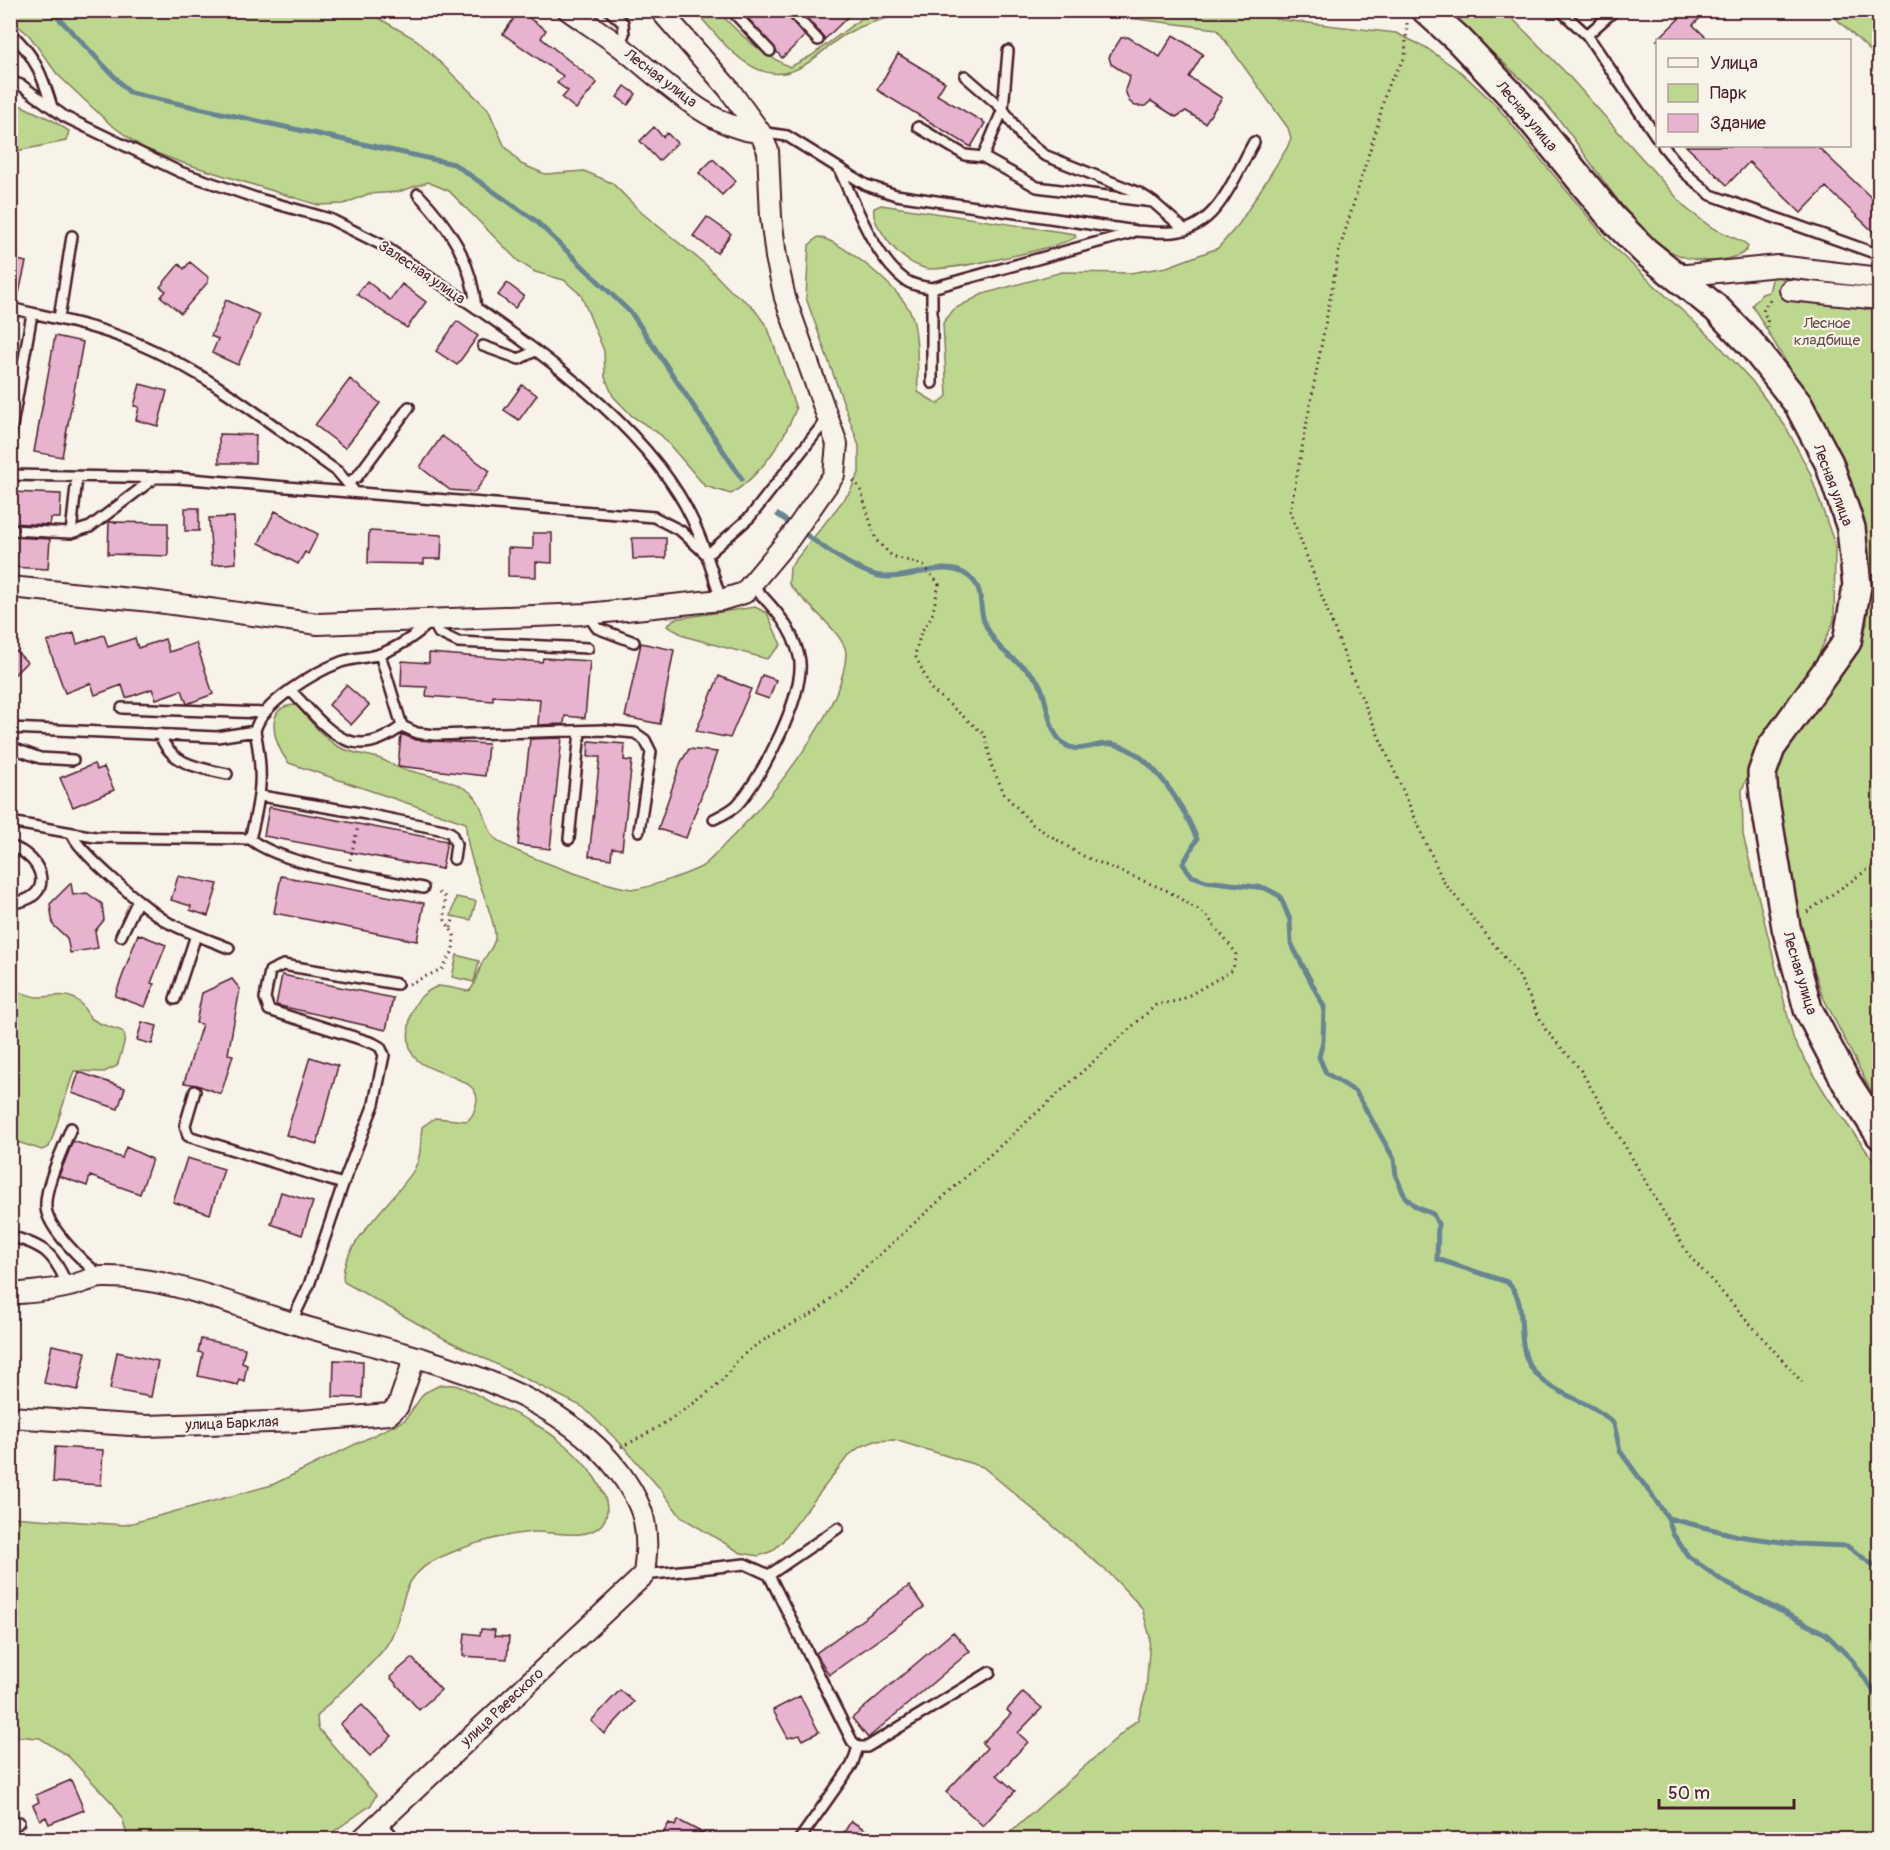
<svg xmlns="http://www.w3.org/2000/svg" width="1890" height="1850" viewBox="0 0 1890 1850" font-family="Pangolin,sans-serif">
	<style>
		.green { fill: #bed78f; stroke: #847b5d; stroke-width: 1.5 }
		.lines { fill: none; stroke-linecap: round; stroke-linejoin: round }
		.stream { stroke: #678592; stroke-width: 5 }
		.building { fill: #e7b3cf; stroke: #4a1f2b; stroke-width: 1.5 }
		.service-casing { stroke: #4a1f2b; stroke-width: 14 }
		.minor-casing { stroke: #4a1f2b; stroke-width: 24 }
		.secondary-casing { stroke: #4a1f2b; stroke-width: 32 }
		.path { stroke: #4a1f2b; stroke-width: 3; stroke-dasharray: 1.5 4.5; stroke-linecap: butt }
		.service { stroke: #f7f3e8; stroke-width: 9 }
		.minor { stroke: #f7f3e8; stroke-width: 20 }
		.secondary { stroke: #f7f3e8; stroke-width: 27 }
		.labels { text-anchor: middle; stroke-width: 4.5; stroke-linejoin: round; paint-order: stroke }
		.street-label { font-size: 15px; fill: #4a1f2b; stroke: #f7f3e8 }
		.park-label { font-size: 15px; fill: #674d44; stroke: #f7f3e8 }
	</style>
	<rect width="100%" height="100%" fill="#f7f3e8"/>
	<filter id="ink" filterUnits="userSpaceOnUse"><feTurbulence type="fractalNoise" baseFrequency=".0167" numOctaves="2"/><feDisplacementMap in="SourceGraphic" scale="12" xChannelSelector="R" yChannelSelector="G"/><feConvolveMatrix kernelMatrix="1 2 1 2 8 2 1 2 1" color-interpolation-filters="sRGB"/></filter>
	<g filter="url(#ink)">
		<path class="green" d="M366,11L417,40L488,109L504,145L521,164L545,174L584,171L612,183L642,213L705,264L730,290L752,306L768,328L796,409C783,442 761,475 731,494L705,486L661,435L632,416L613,396L605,377L604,351L581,295L564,280L535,272L518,261L449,191L428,182L398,192L368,194L344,204L318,205L180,162L143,148L110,124L57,74L29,35L10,19L11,10Z
			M695,11H718C740,35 760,53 790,67L811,56L871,11H928C899,14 870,20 844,35C828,45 816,60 799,68C755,91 720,38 695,11Z
			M1072,11H1236L1283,20L1396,33L1425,47L1462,73L1495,104L1614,248L1714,340L1752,381L1786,427L1810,473L1835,545L1834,621L1806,682L1758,751L1742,790L1743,835L1794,1041L1828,1098L1879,1168V1839L1179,1840L1176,1832L1153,1840L1003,1839L1138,1719L1146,1692L1150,1637L1142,1608L1110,1574L983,1467L895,1440L875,1441L860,1447L848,1456L782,1542L772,1551L759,1556L741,1553L681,1517L662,1491L622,1445L583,1407L445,1339L344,1282C335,1249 399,1197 415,1168C422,1154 420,1142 422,1127L435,1118L467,1121C473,1116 474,1112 476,1105C485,1075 425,1076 413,1055C407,1045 408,1030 410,1019C414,1001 422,993 438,986C476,989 467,1003 482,963C486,954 493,949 495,939C496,928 491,917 488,907C479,880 466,851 466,823L289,763C274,746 262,704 296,705C308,718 322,737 337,746C351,754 366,754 381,759C386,761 391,765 397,767C420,775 450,777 470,792C485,804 485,829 496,839C510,852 616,890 636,889C647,888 690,873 701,867C710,862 719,850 727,842C766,804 845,710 846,653C846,635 801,600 789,584L790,567L849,493L859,473V446L806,298L809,245L818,237C843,241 907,293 913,319C919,342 917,369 918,392L938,404L947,396L943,323L954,309L983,294L1062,272L1130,273L1167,267L1218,248L1239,224L1287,148L1291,138L1288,128L1217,29Z
			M1446,11H1505L1567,74L1687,209L1711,227L1745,243L1748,246C1746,255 1736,256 1727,259C1708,264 1681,259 1665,248C1613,209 1584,144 1540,97C1510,67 1476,40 1446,11Z
			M1828,11H1879V59Z
			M11,101L52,120L69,131L66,141L11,152Z
			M881,205L1075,234L1076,237C1062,247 940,274 924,268C907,263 894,250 885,237C879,227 872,220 874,208Z
			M1774,272L1879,284V1107L1822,995L1794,904L1782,832L1776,772L1791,736L1853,659L1867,624L1861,520L1842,456L1752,305L1762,294L1769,292Z
			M755,607L767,613L781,645L767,659L687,637L667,626L674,619Z
			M456,897L476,901L471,920L451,916Z
			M457,955L479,961L474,982L452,977Z
			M10,989C19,991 29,996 37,997C52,998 64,991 78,1001C84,1005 86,1014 92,1019C122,1038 134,1017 117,1066L104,1072L74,1071L51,1142L49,1147L42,1150L11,1140Z
			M440,1385C445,1385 452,1384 458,1386C469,1389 480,1397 490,1402C515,1414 540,1424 561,1442C580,1456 621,1500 602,1524C587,1542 553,1531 532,1532C502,1535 469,1544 441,1557C392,1579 409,1613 386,1646C367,1673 337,1691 317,1717L318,1728L376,1795L371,1805L323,1839H128L123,1820L114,1805L68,1756L40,1738L11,1736V1517L125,1525L272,1485L405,1420L424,1393Z"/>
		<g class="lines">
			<path class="stream" d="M51,10L130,93L454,164L536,221L632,314L742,479
				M778,515L794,526
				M801,531C823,547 849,567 875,575C905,584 943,557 968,576C985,588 978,604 984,621C986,627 991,635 995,641C1005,658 1031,667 1040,685C1048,702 1048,731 1063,743C1078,756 1096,742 1112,744C1151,750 1183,806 1197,839L1183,864L1192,876L1206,881L1265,888L1280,896L1290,920L1291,943L1324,1007L1323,1041L1319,1057L1326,1073L1356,1092L1394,1159L1396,1176L1405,1197L1416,1207L1433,1214L1438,1224L1437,1259L1507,1282C1529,1302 1516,1334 1527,1360C1543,1395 1588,1397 1614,1424L1620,1451L1668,1518L1738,1536L1796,1544L1847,1546L1873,1565H1880
				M1668,1518L1673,1534L1688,1556L1724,1582L1826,1634L1852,1660L1880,1700"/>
		</g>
		<path class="building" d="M741,10H783L805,36L782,58Z
			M800,10H855L825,39Z
			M1688,10H1708L1693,25L1709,40H1657Z
			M519,11L546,30L541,38L597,83L576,109L562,98L568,91L557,83L563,76L503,34Z
			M1173,35L1203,54L1189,77L1222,98L1205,123L1186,111L1176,117L1151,101L1145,106H1135L1129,101L1125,90L1130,76L1111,64L1109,57L1121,38L1128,37L1160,57Z
			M898,54L945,82L937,95L985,123L971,147L877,90Z
			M625,86L636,94L628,105L617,97Z
			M654,127L663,137L667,133L677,143L659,161L640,141Z
			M1686,146H1817L1880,206V238L1826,187L1801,213L1749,162L1727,185Z
			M713,159L736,181L722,195L699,173Z
			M707,217L731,234L717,253L693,236Z
			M10,258L26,262L17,302L10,301Z
			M190,262L208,277V282L181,313L161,297L166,291L160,287L179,264L184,269Z
			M367,281L390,300L402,284L426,302L407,328L357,294Z
			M507,283L524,296L515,308L498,295Z
			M226,300L260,315L238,365L212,353L218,339L211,336Z
			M457,321L478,336L457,365L436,351Z
			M55,336L83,342L62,457L34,452Z
			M350,379L380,403L345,448L315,425Z
			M140,384L167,391L158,426L136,420L139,407L134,406Z
			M522,385L537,395L519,420L504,410Z
			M219,434L256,435L255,463H219Z
			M442,436L490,471L475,492L450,490L420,467Z
			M10,492L61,494L60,518H51L50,525L10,523Z
			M185,508H199V531H185Z
			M275,511L318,534L308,554L305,552L298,564L259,543Z
			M234,517L236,563L212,565L209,518Z
			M109,522L168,523V556L108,554Z
			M369,531L442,535L441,559H424V564L368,563Z
			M533,533H552V563L536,562V577L508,576V548L533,549Z
			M10,537L50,539L48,569L10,567Z
			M632,538H666V558L633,559Z
			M74,633L77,644L104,635L108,647L135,638L138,648L165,639L169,652L196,643L213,694L187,704L182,690L156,699L152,689L126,698L122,685L95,695L91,683L65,693L47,642Z
			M641,643L674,650L660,724L625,717Z
			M10,645L27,662L10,679Z
			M429,653L542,662L543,658L590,661L585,718L565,716L564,724L538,725L540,699L493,696V701L426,696L427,687L401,686L402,661L429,663Z
			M762,675L776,680L769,699L755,694Z
			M719,676L751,689L730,738L696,731Z
			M346,685L369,705L351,725L329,705Z
			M401,734L416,740L488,744L485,776L398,766Z
			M562,738L550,849L518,845L530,739Z
			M589,741L625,744L624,760L632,761L622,849L612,848L611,859L589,856L600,757H588Z
			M689,749L717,752L686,838L658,829L681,762Z
			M94,764L97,770L104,767L114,790L73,807L60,778Z
			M269,807L447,841L442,869L264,836Z
			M178,876L218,884L208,916L190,910L191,906L171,900Z
			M281,876L424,903L417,941L274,913Z
			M71,883L73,895L87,893L102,904L104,920L95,931L98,948L70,953L67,938L53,925L50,904Z
			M138,934L166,945L151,983L154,984L145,1007L115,996Z
			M282,975L393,998L386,1030L276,1005Z
			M232,979L240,989L228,1054L233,1055L221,1094L197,1085L184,1083L202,1024L196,1023L202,993Z
			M142,1022L157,1026L152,1044L137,1040Z
			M310,1057L338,1066L317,1144L286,1135Z
			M79,1072L125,1088L118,1109L72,1093Z
			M73,1141L122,1158L126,1147L152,1159L140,1194L90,1176L87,1186L59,1176Z
			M187,1158L224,1169L210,1214L173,1202Z
			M281,1192L313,1202L302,1235L271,1224Z
			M201,1339L245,1348L242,1363L247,1365L244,1381L239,1379L238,1385L198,1376L203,1353L198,1352Z
			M52,1345L86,1352L78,1390L44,1383Z
			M117,1352L158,1361L151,1397L110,1389Z
			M334,1360L363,1361L362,1398L333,1397Z
			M55,1447L103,1450L101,1485L53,1482Z
			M909,1586L924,1607L829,1675L816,1653Z
			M481,1629L495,1630L494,1636L509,1637L507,1659L463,1656L465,1633L480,1635Z
			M953,1632L970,1651L868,1738L852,1718Z
			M412,1658L441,1690L419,1710L390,1677Z
			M620,1690L634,1702L604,1734L591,1721Z
			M1023,1692L1042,1708L1018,1733L1028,1742L997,1775L1015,1791L983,1826L946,1792L987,1748L982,1743L1011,1714L1007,1710Z
			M800,1696L819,1732L803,1740L800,1735L788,1738L773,1710Z
			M362,1705L392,1736L370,1756L340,1724Z
			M71,1780L84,1810L49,1824L46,1817L40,1820L33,1805L39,1802L36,1795Z
			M678,1820L714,1839H660L669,1823L675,1826Z
			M851,1821L880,1839H840Z"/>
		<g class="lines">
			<g class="service-casing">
				<path id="service" d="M609,10L623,23L624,34L618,45
					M731,10L770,51
					M790,10L818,40
					M1560,10L1587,35L1658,139
					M10,33C34,53 43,77 52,107
					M1587,35L1615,10
					M965,76L1003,109L1022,137L1044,155L1139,193L1150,200
					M10,81L21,85L65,117L180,172L256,198L330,219L384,246C480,311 618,395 679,495C699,527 710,564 721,600
					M918,127L965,155L983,157L1037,187L1153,202L1185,230
					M760,132L787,136L866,185L896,195L1136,231C1148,232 1161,233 1174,232C1218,228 1235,175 1254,142
					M1663,146L1685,173L1711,195L1880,255
					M983,157L1003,109L1008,51
					M840,171C855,204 875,258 905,280C912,285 923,287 932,288L1131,233
					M418,194C450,227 472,262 476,308
					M10,308C52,318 94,325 134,342C208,372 273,426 338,472L354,491
					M59,318L72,236
					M483,346L519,359L535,351
					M932,383V288
					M10,437L32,314
					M10,475L178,478L654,517L681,531L707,555L750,517L827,419
					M347,483L357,477L409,407
					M10,530L71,533L90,527L156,477
					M71,533L77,477
					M587,614L597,628L634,642
					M380,654L402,726L417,733L435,735L603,730L635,733L645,740L651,752L639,831
					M291,691C326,726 350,767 402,726
					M122,708L265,713
					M10,728L217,737L255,731C261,703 315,672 341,662C352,658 365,658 377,655C396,649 419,634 432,620L439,633L458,642L588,648
					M160,734C169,764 199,768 227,774
					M10,747L40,758L73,760
					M261,796L361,813L444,830L451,833L456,844L454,859
					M714,819C722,815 731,811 737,805C761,780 808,690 799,656C792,626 772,606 752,585
					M10,822L95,837L250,839C284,866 378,878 423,888
					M72,833C75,850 151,913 169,923C189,933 209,940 229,948
					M250,839C261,796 264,774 255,731
					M569,839L580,732
					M10,846C45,857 57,900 10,903
					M121,936L138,900
					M175,999L196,935
					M195,1091L185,1125L188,1136L343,1184L309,1285L291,1323
					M71,1128C63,1149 44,1187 46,1208C48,1229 84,1263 100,1275
					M343,1184L374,1104L384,1055L380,1047L373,1043L269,1010L265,998L270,971L283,965L397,984
					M10,1236C45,1246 54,1253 68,1287
					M644,1575L745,1564L769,1575L852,1741L858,1747H867L990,1672
					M769,1575L838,1528
					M380,1821L396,1840
					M10,1831L19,1822
					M799,1840L852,1765L858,1747"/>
			</g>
			<g class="minor-casing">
				<path id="minor" d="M568,10C586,23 604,34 621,47C659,77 710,129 760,132
					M1677,276L1778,266L1880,278
					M1790,290L1880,299
					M10,587L151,601L318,624L587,614L721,600L744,593L790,538L834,475L837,444L785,298L776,257L771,217L768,151L760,132L728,88L660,10
					M10,1294C30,1292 50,1291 69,1286C80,1284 92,1277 104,1277C168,1276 232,1305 292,1323C400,1355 549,1378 620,1473C630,1487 641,1504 644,1521C648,1539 646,1557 644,1575L361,1840
					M10,1417L146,1426L301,1421L389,1414L398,1406L415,1357"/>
			</g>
			<g class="secondary-casing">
				<path id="secondary" d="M1426,10L1459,40L1513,97L1612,218L1646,252L1717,309L1751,344L1798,404L1829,463L1851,528L1857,586L1847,642L1771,748L1762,773L1764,795L1786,927L1808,1009L1846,1082L1880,1135"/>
			</g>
			<path class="path" d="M1407,23L1405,57L1387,87L1377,127L1339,251L1290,512L1353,678L1443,881L1518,974L1545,1029L1580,1069L1688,1254L1802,1382
				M1768,328C1768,308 1755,318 1773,296
				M350,860L358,826
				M1807,912L1880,861
				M451,928L454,916
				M409,984L442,969L453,951L454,935L445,920V897L436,891
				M621,1447C648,1435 703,1400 724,1378C730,1372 734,1363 741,1357C763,1338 790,1325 816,1312L1156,1005L1181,1000L1233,970L1236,953L1206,915L1168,891L1081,855L1032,824L1005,795L992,767L985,735L931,689L915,655L921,632L932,616L939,584L923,565L892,556L876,540L860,488L851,478"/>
			<use href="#service" class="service"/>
			<use href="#minor" class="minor"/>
			<use href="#secondary" class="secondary"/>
		</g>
	</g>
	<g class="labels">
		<g class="street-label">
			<text transform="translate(661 78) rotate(37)" y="5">Лесная улица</text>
			<text transform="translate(1527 116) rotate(50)" y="5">Лесная улица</text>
			<text transform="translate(422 272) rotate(34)" y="5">Залесная улица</text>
			<text transform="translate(1833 485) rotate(69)" y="5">Лесная улица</text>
			<text transform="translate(1800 973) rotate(73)" y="5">Лесная улица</text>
			<text transform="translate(232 1423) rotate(-2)" y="5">улица Барклая</text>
			<text transform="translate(502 1707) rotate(-43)" y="5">улица Раевского</text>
		</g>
		<g class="park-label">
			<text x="1827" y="328">Лесное<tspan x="1827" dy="17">кладбище</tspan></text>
		</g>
	</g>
	<rect width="1890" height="1850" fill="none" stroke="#f7f3e8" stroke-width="36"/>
	<rect x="18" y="18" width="1854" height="1814" fill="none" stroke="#4a1f2b" stroke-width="2" filter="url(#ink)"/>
	<rect x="1656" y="39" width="195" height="108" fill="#f7f3e8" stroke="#b29e9c" stroke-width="1.5"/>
	<rect x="1668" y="58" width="30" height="9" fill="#f7f3e8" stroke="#b29e9c" stroke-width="1.5"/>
	<text x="1710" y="69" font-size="18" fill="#4a1f2b">Улица</text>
	<rect x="1668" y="84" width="30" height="18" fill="#bed78f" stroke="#b29e9c" stroke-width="1.5"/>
	<text x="1710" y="99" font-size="18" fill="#4a1f2b">Парк</text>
	<rect x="1668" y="114" width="30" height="18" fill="#e7b3cf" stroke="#b29e9c" stroke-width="1.5"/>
	<text x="1710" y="129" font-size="18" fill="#4a1f2b">Здание</text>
	<path d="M1659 1799v9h135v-9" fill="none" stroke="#4a1f2b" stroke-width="3"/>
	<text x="1668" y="1799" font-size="18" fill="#4a1f2b" stroke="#f7f3e8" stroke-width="4.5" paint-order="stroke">50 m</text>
</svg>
